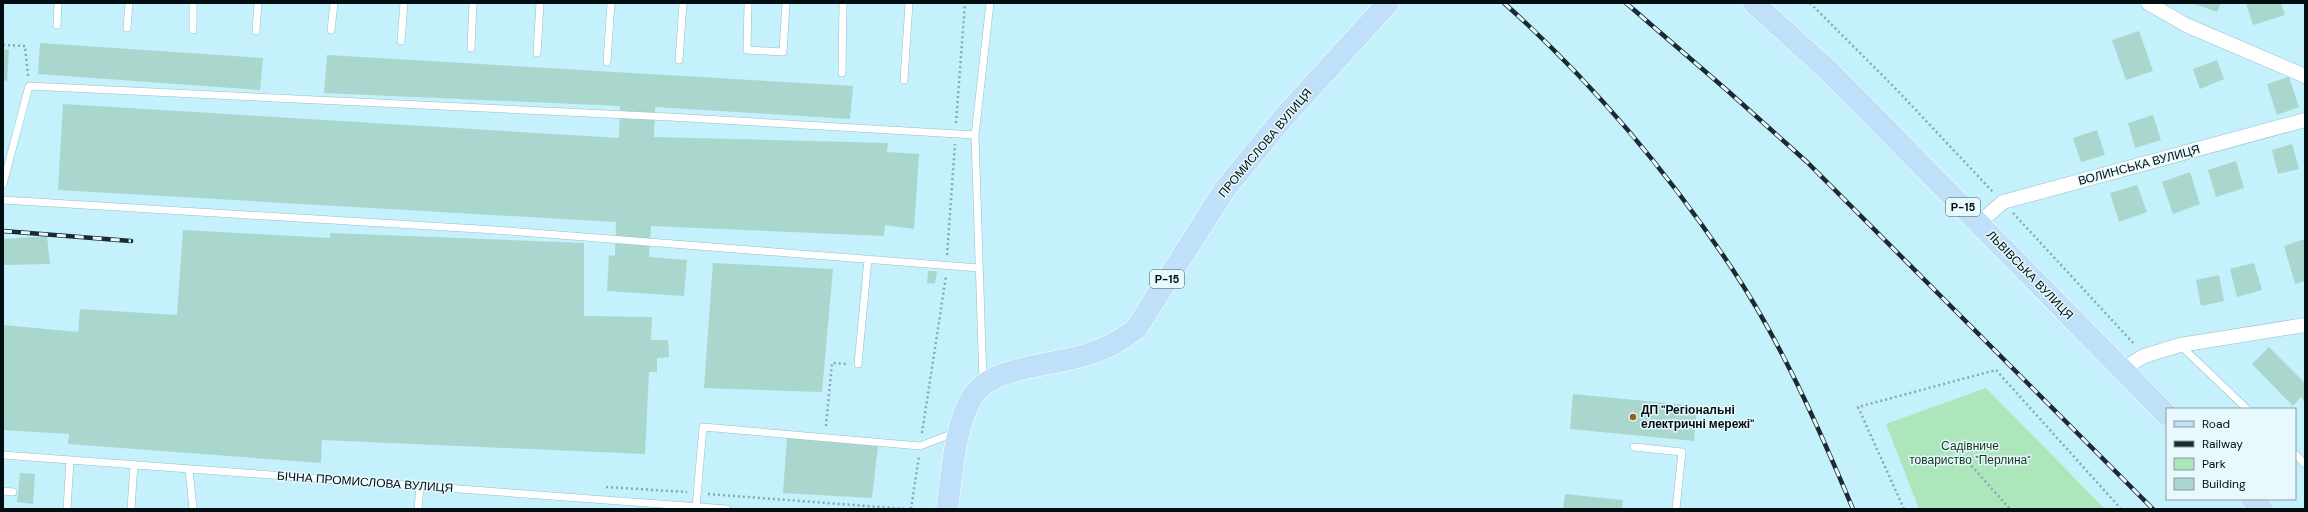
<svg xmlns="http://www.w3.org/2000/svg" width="2308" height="512" viewBox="0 0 2308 512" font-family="'DM Sans',sans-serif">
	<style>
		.green { fill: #ade6bb }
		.building { fill: #a9d7ce }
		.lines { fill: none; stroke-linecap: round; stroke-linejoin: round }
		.service-casing { stroke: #94c0c9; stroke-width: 8 }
		.minor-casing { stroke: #94c0c9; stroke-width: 15 }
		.primary-casing { stroke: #fff; stroke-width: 23 }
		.path { stroke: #87a9b2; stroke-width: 2.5; stroke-dasharray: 2 3; stroke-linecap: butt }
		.service { stroke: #fff; stroke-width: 7 }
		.minor { stroke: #fff; stroke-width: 14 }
		.primary { stroke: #c0dff8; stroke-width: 22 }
		.rail-casing { stroke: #1a2b30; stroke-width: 4.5 }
		.rail { stroke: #e7f9fd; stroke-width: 3; stroke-dasharray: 9; stroke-linecap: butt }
		.poi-dot { fill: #995d20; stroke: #e7f9fd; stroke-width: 1.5 }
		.labels { text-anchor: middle; stroke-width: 3; stroke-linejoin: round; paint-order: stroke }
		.shield { fill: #e7f9fd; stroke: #465458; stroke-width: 1 }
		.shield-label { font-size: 11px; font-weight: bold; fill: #010e12 }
		.street-label { font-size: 12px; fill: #010e12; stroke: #e7f9fd }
		.poi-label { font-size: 12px; font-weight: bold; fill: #010e12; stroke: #e7f9fd; text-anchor: start }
		.park-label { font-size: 12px; fill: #15351f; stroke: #e7f9fd }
	</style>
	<rect width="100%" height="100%" fill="#c4f1fb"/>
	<path class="green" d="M1986,388L2105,509H1919L1886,424Z"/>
	<path class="building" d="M2192,3H2221L2217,12Z
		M2246,3H2281L2285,15L2253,25Z
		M2139,31L2153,71L2126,80L2112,40Z
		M40,43L263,58L260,90L38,74Z
		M3,49L9,50L7,81L3,80Z
		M327,55L853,86L850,119L655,107L654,137L888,143L887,152L919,154L914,229L885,225L884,236L651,226L649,257L687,260L684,296L607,291L609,255L615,256L616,222L58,190L63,104L619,138L620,106L324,93Z
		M2217,60L2224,79L2200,89L2193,69Z
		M2289,77L2299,107L2277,115L2267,84Z
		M2153,115L2161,140L2135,148L2128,123Z
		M2097,130L2105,155L2081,162L2073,138Z
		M2292,144L2299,169L2278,174L2272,150Z
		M2236,161L2244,188L2216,197L2208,170Z
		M2190,172L2200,204L2173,214L2162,182Z
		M2137,185L2147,212L2119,222L2110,193Z
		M183,230L330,238V233L584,243V316L652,317L651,340H668L669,357L657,358V372H649L645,454L322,440L321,463L68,444L69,434L3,430V325L78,332L80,309L177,315Z
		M47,236L50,264L3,265V239Z
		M2305,239V281L2295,284L2284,246Z
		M713,263L833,269L822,392L704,388Z
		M2254,263L2262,290L2237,297L2230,269Z
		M928,271H937L935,284L927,283Z
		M2219,275L2224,301L2201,306L2196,280Z
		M2269,347L2305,383V402L2301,397L2293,406L2252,364Z
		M1573,394L1697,406L1694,441L1570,429Z
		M787,438L878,446L872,498L783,493Z
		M20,473L35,474L33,504L17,502Z
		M1565,494L1623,500L1622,509H1563Z"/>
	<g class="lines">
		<g class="service-casing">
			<path id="service" d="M748,3L747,50L783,52L786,3
				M57,25L58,3
				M127,28L129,3
				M193,30V3
				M331,30L334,3
				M256,31L258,3
				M401,41L404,3
				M471,48L473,3
				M537,53L540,3
				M679,60L683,3
				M607,62L611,3
				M842,73L843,3
				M904,80L909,3
				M3,184L29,86L670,117L975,135
				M3,200L495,230L979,268
				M2180,345L2247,409
				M858,364L868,259
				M983,382L975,135L990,3
				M1634,447L1682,452L1676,509
				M2295,454L2305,464
				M3,455L727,509
				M189,469L193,509
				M3,491L13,492
				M696,507L703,427L920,446L954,433
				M67,509L70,460
				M131,509L134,464
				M418,509L420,486"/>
		</g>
		<g class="minor-casing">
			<path id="minor" d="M2148,3L2186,25L2305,76
				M1979,223L2003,202L2305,120
				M2121,370L2144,356L2180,345L2305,325"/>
		</g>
		<g class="primary-casing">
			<path id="primary" d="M1754,3L1831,73L2167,415
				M2252,499L2262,509
				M947,509C952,475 954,429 971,399C989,366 1050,366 1082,356C1105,349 1117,343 1136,329L1225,189L1284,117L1388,3"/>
		</g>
		<path class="path" d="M1810,3L1897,90L1993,192
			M3,45L25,46L28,76
			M956,123L965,3
			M2013,213L2135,345
			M947,255L955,144
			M826,426L832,363L847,364
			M922,433L946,276
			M1968,462L2010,509
			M606,487L687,492
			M708,494L907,509
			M911,509L919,456
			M1904,509L1858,407L1996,370L2121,509"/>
		<use href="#service" class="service"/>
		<use href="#minor" class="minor"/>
		<use href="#primary" class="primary"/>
		<g class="rail-casing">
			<path id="rail" d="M1504,3C1590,80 1667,171 1731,267C1781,342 1818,426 1853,509
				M1626,3L1729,92L1807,162L2153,509
				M3,231L131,241"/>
		</g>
		<use href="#rail" class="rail"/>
	</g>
	<circle class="poi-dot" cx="1633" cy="417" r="4"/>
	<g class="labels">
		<g class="shield">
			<rect x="1946" y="198" width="34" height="18" rx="3"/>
			<rect x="1150" y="270" width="34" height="18" rx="3"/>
		</g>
		<g class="shield-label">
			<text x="1963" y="211">Р-15</text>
			<text x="1167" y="283">Р-15</text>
		</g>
		<g class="street-label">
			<text transform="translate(1265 143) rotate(-50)" y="4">ПРОМИСЛОВА ВУЛИЦЯ</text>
			<text transform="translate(2139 165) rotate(-15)" y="4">ВОЛИНСЬКА ВУЛИЦЯ</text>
			<text transform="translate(2030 275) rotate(46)" y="4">ЛЬВІВСЬКА ВУЛИЦЯ</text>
			<text transform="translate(365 482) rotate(4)" y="4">БІЧНА ПРОМИСЛОВА ВУЛИЦЯ</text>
		</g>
		<g class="poi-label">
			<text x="1641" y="414">ДП "Регіональні<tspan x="1641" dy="14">електричні мережі"</tspan></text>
		</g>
		<g class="park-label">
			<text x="1970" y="450">Садівниче<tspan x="1970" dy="14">товариство "Перлина"</tspan></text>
		</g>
	</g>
	<rect width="2308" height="512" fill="none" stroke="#010e12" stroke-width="8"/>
	<rect x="2166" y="408" width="130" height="92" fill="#e7f9fd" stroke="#8b9b9f"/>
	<rect x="2174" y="421" width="20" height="6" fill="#c0dff8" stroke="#8b9b9f"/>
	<text x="2202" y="428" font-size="12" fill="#010e12">Road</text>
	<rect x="2174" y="441" width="20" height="6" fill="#1a2b30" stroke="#8b9b9f"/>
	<text x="2202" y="448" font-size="12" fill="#010e12">Railway</text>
	<rect x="2174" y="458" width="20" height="12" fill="#ade6bb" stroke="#8b9b9f"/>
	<text x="2202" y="468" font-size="12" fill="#010e12">Park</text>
	<rect x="2174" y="478" width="20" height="12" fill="#a9d7ce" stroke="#8b9b9f"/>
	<text x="2202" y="488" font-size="12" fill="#010e12">Building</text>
</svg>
